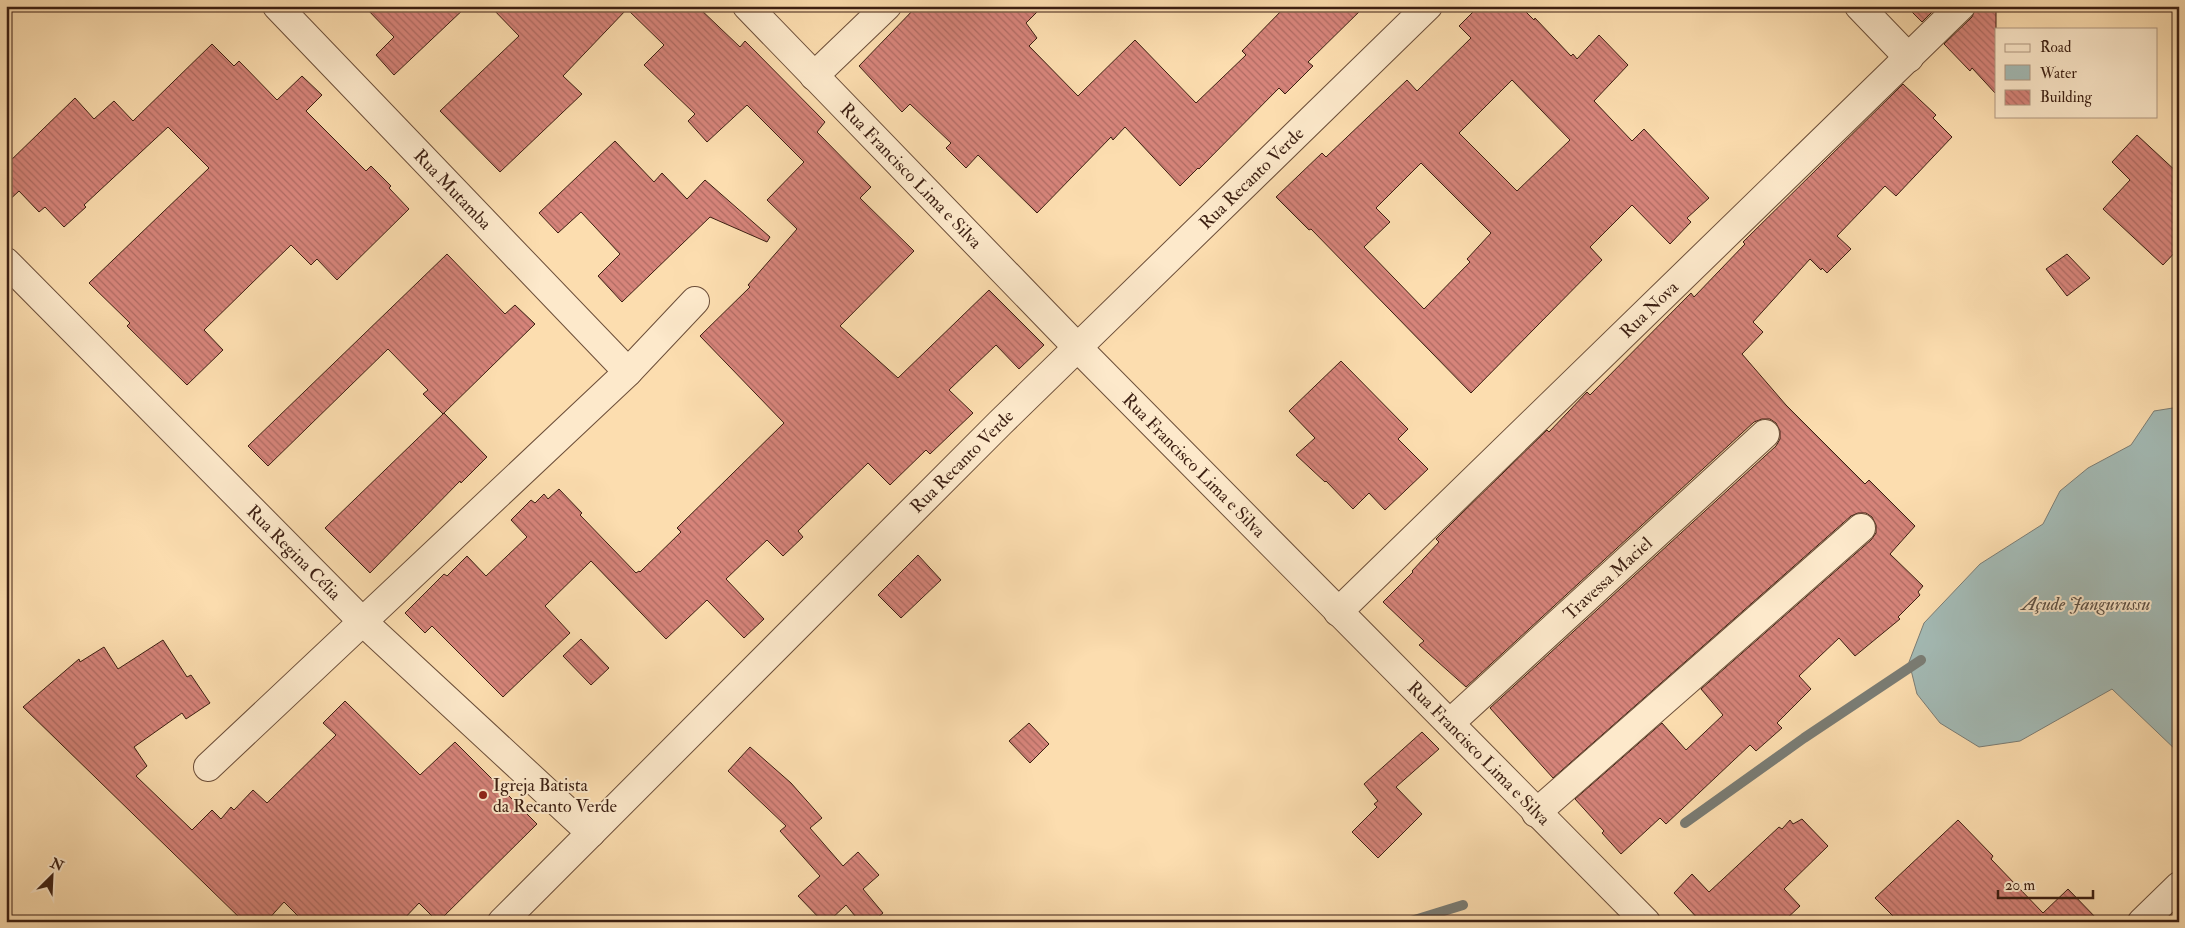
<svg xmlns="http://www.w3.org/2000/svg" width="2185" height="928" viewBox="0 0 2185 928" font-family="'IM FELL Double Pica',serif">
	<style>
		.water { fill: #a3bab5; stroke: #7a7c74 }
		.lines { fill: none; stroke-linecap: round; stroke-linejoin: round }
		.stream { stroke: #7a7c74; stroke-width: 10 }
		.building { fill: url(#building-back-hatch); stroke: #3c1f12; fill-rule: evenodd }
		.minor-casing { stroke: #6c4e39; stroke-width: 30 }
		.minor { stroke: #fde9cb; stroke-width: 28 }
		.poi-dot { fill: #8f2418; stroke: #fde9cb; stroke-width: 2 }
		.labels { text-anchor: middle; stroke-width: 4; stroke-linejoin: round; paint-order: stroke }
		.street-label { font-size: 18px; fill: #3c1f12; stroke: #fde9cb }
		.poi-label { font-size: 18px; fill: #3c1f12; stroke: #fde9cb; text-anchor: start }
		.water-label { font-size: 19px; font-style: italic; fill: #5b4e43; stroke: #fde9cb }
	</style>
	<defs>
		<pattern id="building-back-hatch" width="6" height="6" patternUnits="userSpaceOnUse" patternTransform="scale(1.25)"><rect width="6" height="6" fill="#d6847a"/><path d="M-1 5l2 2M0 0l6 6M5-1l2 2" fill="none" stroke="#af6b63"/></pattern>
	</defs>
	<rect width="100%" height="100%" fill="#fcddaf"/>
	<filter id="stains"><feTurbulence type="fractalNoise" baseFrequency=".004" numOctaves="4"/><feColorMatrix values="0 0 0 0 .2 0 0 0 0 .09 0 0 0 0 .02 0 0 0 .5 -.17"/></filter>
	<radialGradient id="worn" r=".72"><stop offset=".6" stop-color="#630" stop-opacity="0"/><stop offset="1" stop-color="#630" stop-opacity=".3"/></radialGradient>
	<path class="water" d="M2179,407V753L2112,689L2020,741L1979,747L1940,723L1917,694L1909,662L1924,623L1980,564L2043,524L2060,491L2088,468L2131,445L2154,411Z"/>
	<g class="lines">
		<path class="stream" d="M1685,823L1804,738L1921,660
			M1408,922L1463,905"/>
	</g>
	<path class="building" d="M364,6H467L394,75L376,55L394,37Z
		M490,6H697L740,47L745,41L825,122L817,132L871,187L860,198L914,251L840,326L898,378L989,290L1044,345L1019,369L996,345L949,390L973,413L930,454L926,450L890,485L868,463L798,531L803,537L783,556L767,540L726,579L764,619L744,638L707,600L666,639L591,561L545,606L570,633L503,697L432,626L425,633L405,613L444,574L447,576L467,556L486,576L527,537L511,520L531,500L535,503L544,494L548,499L559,489L582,513L580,515L636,573L639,571L640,572L681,532L677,528L784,423L700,336L750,287L748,285L797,229L767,200L804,162L747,105L707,142L688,121L695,114L644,65L664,45L627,9L563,76L582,94L500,172L440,111L519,36Z
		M917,6H1043L1026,23L1037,38L1029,46L1078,96L1135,40L1196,103L1246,55L1242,51L1286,6H1365L1308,62L1313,66L1285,94L1279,88L1199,169L1198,168L1180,186L1125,127L1113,140L1111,137L1037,213L978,155L966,168L946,148L951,143L910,104L902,112L859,66Z
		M1479,6H1520L1534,20L1535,18L1571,56L1573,54L1577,59L1599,35L1628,65L1594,101L1632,141L1644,129L1709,198L1687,218L1691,222L1670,244L1632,205L1590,247L1602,260L1471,393L1311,229L1309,230L1276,197L1322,153L1326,157L1407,80L1417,91L1471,38L1459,26ZM1512,80L1570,140L1517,191L1459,133ZM1421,163L1491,233L1467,259L1470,262L1424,309L1364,247L1390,222L1376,208Z
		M1906,6H1938L1922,22Z
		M1976,6H1996V94L1972,68L1970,71L1944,44L1972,17Z
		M212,44L234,66L239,61L277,100L302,76L322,95L306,111L366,171L371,166L391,186L389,188L409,209L337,280L317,259L311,265L291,245L204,330L223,350L187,385L127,326L130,323L89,283L209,168L168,127L84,205L86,207L64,227L45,207L39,212L19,191L6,203V165L75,98L94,119L114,101L133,121Z
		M1903,84L1936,115L1933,118L1952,137L1896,196L1885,186L1837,236L1851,249L1827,273L1822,268L1821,270L1810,259L1753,322L1763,332L1742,354L1786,405L1865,484L1869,480L1915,526L1890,554L1923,586L1918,592L1920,595L1898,617L1900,619L1855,656L1839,638L1799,676L1811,689L1777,723L1782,728L1756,751L1750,745L1666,824L1660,818L1621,854L1602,833L1604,831L1575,799L1662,723L1686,750L1723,715L1701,689L1871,540L1876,533V525L1872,517L1866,513H1858L1851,516L1553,778L1490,708L1776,446L1780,439V431L1776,423L1770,419H1762L1754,422L1466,687L1419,645L1424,641L1383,602L1413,572L1412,571L1439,542L1436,539L1459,516L1547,430L1549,432L1587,392L1590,395L1691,293L1694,297L1745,244L1743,242Z
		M2137,135L2179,174V248L2163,265L2103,209L2130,180L2112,162Z
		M615,141L654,182L662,173L687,199L705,180L770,237L767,242L710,217L622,302L598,276L620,254L581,212L558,233L539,213Z
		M447,254L505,314L515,305L535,324L443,414L423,394L428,390L388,349L268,466L248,446Z
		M2067,254L2090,278L2067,296L2046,269Z
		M1341,361L1408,429L1398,439L1428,469L1385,510L1369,493L1353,509L1326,481L1325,482L1296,455L1315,438L1289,411Z
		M444,413L487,457L461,483L460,481L370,573L325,528Z
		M918,555L941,580L901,618L878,595Z
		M581,639L609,668L591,685L563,656Z
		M163,640L187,677L191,675L210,703L186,719L182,713L134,747L147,766L136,776L192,830L212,810L221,819L231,807L234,810L253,790L267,803L336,735L323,723L345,701L420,775L455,742L537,824L438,922L419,903L401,922H304L284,902L266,922H244L23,707L79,659L80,662L104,647L118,669Z
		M1029,723L1049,744L1030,763L1009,741Z
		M1422,732L1439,749L1396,787L1422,814L1378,858L1352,832L1377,807L1374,804L1378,801L1364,784Z
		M750,747L791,783L822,818L810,828L843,866L858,852L879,875L863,889L883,913L872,922H860L846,905L828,922H823L798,896L820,876L780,831L786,826L728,771Z
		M1802,819L1828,846L1784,889L1800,906L1783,922H1701L1674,893L1692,874L1709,892L1779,827L1782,829L1790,820L1793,824Z
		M1958,820L1993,856L1991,859L2043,913L2068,889L2100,922H1899L1875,898Z"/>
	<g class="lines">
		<g class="minor-casing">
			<g id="minor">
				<path id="s1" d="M277,6L628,372"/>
				<path id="s2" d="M747,6L1078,348L1646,922"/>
				<path d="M1859,6L1909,58"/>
				<path d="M814,76L887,6"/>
				<path id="s3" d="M6,262L362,621L591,833"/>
				<path id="s4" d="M1338,612L1961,6"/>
				<path id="s5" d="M1450,723L1765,434"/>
				<path d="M208,767L628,372L695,301"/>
				<path d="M1536,813L1861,528"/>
				<path id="s6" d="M502,922L1000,423L1428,6"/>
				<path d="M2142,922L2179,886"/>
			</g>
		</g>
		<use href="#minor" class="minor"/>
	</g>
	<circle class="poi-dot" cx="483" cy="795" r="5"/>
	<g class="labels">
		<g class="street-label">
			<text dy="6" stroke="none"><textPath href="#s2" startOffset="236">Rua Francisco Lima e Silva</textPath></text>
			<text dy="6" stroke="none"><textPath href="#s6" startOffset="1056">Rua Recanto Verde</textPath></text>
			<text dy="6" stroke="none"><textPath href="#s1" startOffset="254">Rua Mutamba</textPath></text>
			<text dy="6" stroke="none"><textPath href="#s4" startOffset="434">Rua Nova</textPath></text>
			<text dy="6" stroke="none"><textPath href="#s6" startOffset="651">Rua Recanto Verde</textPath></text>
			<text dy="6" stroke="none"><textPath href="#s2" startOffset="641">Rua Francisco Lima e Silva</textPath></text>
			<text dy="6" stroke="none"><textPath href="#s3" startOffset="409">Rua Regina Célia</textPath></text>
			<text dy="6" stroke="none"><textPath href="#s5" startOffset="214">Travessa Maciel</textPath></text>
			<text dy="6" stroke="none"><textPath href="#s2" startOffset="1046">Rua Francisco Lima e Silva</textPath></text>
		</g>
		<g class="poi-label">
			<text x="493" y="791">Igreja Batista<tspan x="493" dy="21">da Recanto Verde</tspan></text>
		</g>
		<g class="water-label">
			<text x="2086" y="610">Açude Jangurussu</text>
		</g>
	</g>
	<rect width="2185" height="928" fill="none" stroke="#fcddaf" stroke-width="25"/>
	<rect x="8" y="8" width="2170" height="913" fill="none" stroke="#3c1f12" stroke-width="2.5"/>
	<rect x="12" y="12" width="2160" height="903" fill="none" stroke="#3c1f12"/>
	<rect x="1995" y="28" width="162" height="90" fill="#fde9cb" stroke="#b09881"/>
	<rect x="2005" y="44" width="25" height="8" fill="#fde9cb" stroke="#b09881"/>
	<text x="2040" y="52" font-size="15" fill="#3c1f12">Road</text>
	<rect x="2005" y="65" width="25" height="15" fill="#a3bab5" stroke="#b09881"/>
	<text x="2040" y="78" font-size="15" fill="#3c1f12">Water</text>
	<rect x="2005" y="90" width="25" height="15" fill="url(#building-back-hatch)" stroke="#b09881"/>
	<text x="2040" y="102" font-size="15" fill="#3c1f12">Building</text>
	<g transform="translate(52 876) rotate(24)" stroke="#fde9cb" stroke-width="4" paint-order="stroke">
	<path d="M0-4L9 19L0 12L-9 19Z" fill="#3c1f12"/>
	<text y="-8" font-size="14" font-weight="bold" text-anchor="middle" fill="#3c1f12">N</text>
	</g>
	<path d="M1998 890v8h95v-8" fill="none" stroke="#3c1f12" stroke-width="2.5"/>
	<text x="2005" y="890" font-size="15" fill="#3c1f12" stroke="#fde9cb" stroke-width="4" paint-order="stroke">20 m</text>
	<rect width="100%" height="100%" filter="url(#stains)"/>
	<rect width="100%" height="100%" fill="url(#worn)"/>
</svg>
